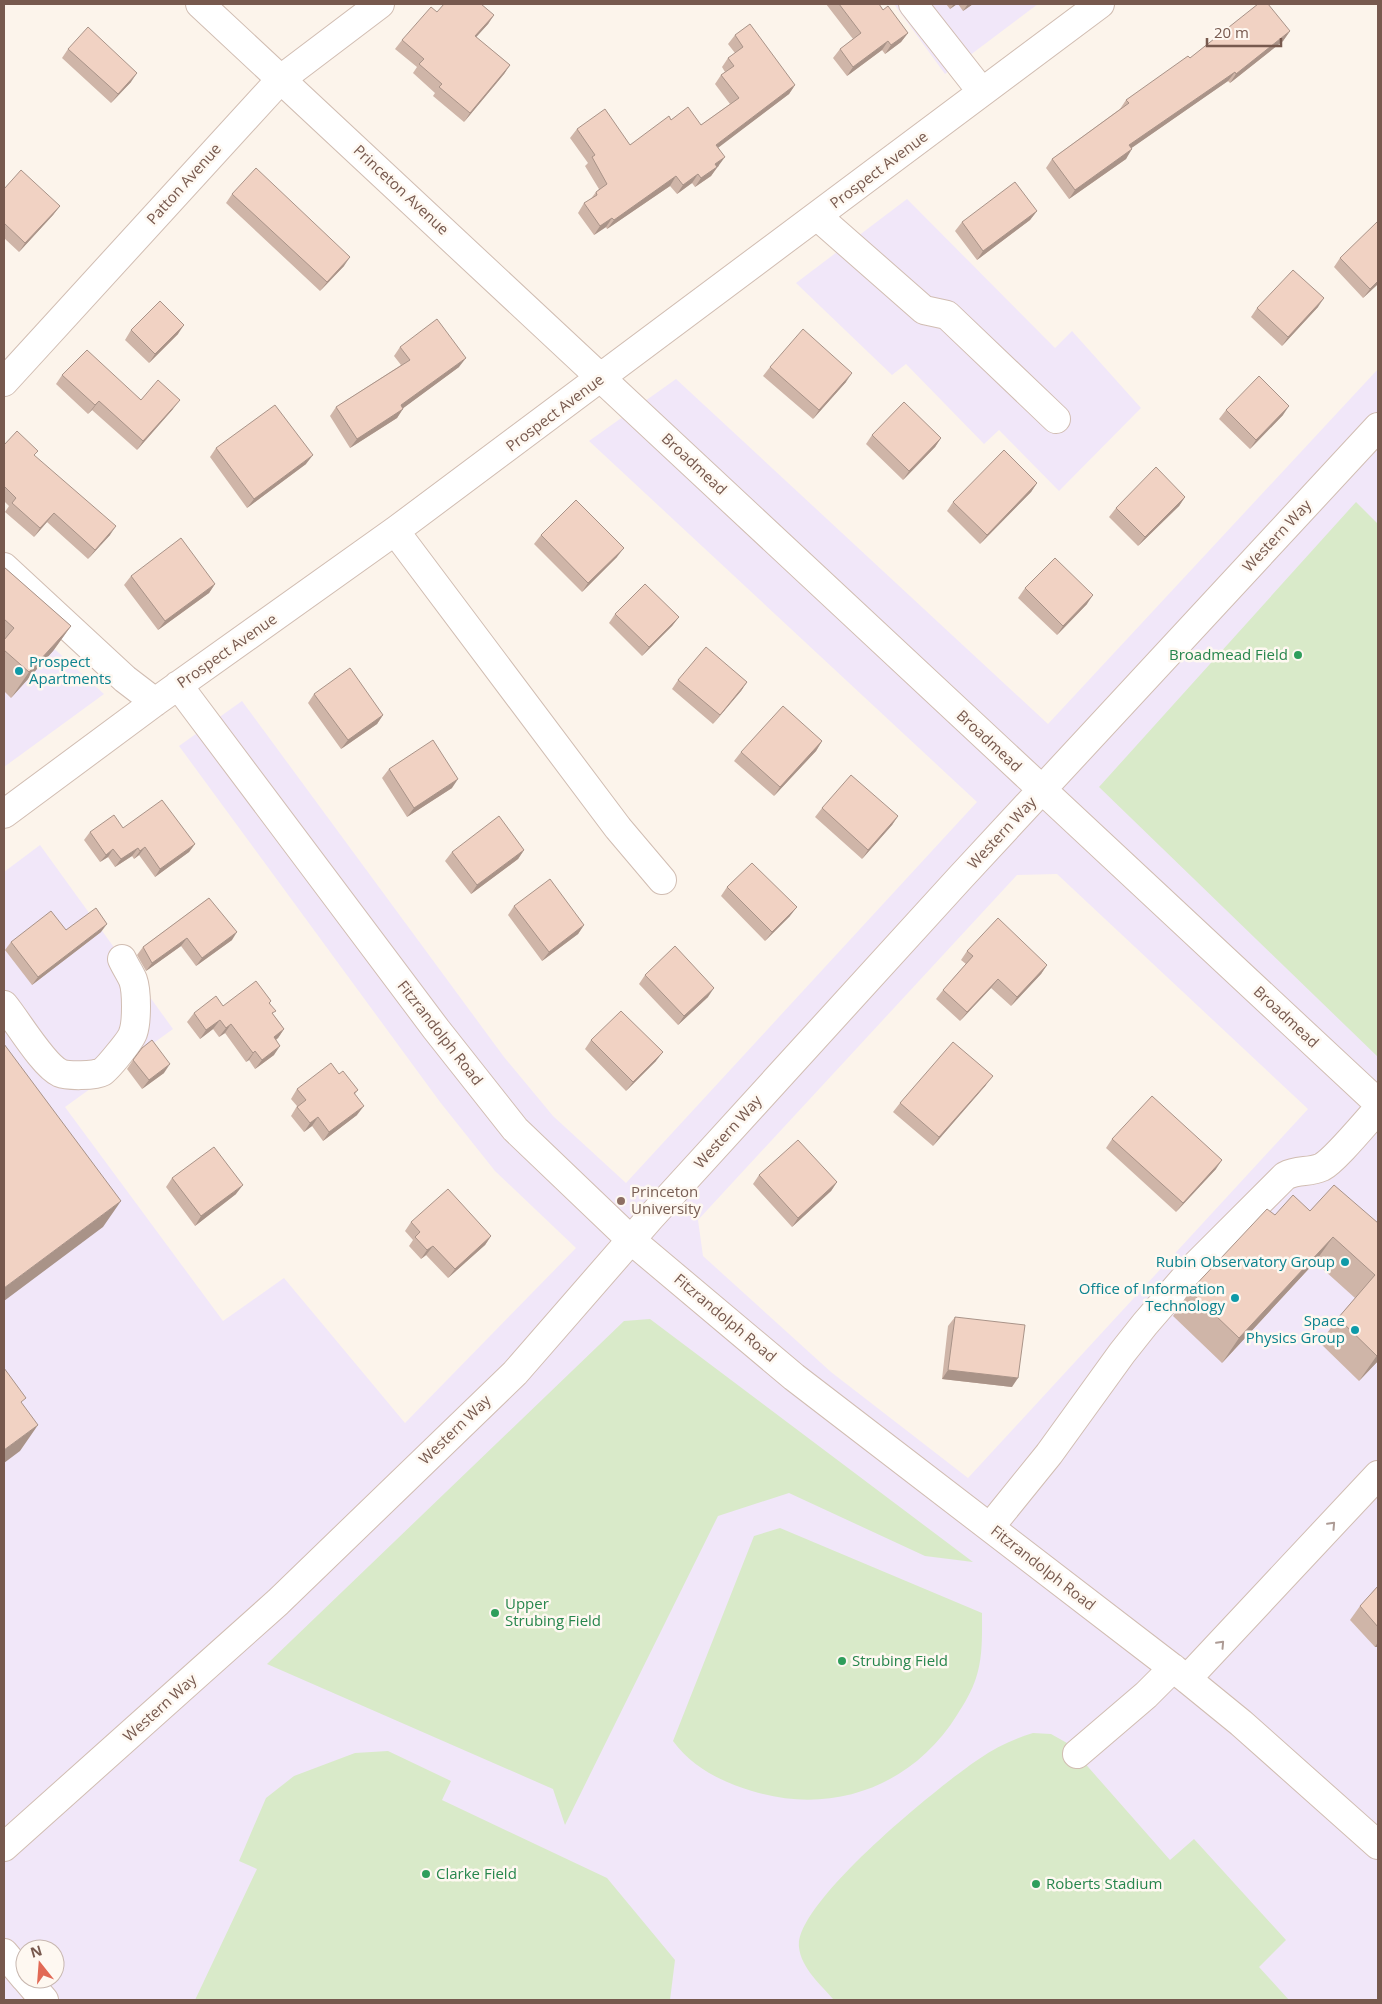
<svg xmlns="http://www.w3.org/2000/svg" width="1382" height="2004" viewBox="0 0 1382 2004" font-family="'Open Sans',sans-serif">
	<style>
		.education { fill: #f1e7f9; fill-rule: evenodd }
		.green { fill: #d9eac9 }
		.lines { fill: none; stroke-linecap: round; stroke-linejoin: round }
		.minor-casing { stroke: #d1bdb2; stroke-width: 30 }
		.minor { stroke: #fff; stroke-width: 28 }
		.wall { fill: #cfb5a8 }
		.shaded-wall { fill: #a99388 }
		.building { fill: #f1d2c3; stroke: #a99388 }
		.oneway { stroke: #ad9b95 }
		.leisure-dot { fill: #2e9e5b; stroke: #fef8f1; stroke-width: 2 }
		.culture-dot { fill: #0f9aa8; stroke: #fef8f1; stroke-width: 2 }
		.education-dot { fill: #8d6e63; stroke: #fef8f1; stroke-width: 2 }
		.labels { text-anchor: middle; stroke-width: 5; stroke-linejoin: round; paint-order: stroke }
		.street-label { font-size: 15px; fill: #77594e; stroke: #fef8f1 }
		.leisure-label { font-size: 15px; fill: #27864d; stroke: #fef8f1; text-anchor: start }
		.culture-label { font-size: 15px; fill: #0d838f; stroke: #fef8f1; text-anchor: end }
		.education-label { font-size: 15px; fill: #785e54; stroke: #fef8f1; text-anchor: start }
	</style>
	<rect width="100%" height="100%" fill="#fcf4eb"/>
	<path class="education" d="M894,4H1038L945,74Z
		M907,199L1055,348L1072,331L1141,408L1059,491L999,430L984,444L906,364L892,375L796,283Z
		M1378,369V2000H4V872L40,845L173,1029L65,1107L223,1321L284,1278L405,1423L576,1248L495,1171L440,1102L179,746L242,701L504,1057L553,1116L626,1183L977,802L589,441L676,379L1048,724ZM1057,874L1308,1109L968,1478L831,1372L703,1256L698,1220L1017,875ZM25,1949H55V1979H25Z
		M4,603L104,694L4,767Z"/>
	<path class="green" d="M1356,502L1378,524V1057L1099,787Z
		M650,1319L973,1562L925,1556L789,1493L718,1516L565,1825L553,1789L267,1664L624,1321Z
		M780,1528L982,1613C982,1634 983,1658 976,1678C972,1691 964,1704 957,1715C913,1786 832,1816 752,1791C722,1782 693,1768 673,1741L754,1536Z
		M1033,1733L1051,1734L1067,1743L1170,1860L1194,1839L1286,1940L1259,1967L1289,2000H834C821,1985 801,1968 799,1947C794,1903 941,1784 979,1759C996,1747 1014,1739 1033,1733Z
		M388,1751L451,1781L442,1800L607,1878L675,1960L670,2000H195L257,1869L239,1861L266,1798L294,1776L355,1753Z"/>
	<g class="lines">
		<g class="minor-casing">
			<path id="minor" d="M200,4L1378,1103
				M913,4L982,92
				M817,216L924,310L947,315L1056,419
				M4,382L281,79L380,4
				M395,531L618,828L662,880
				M4,567L125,679L155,702
				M178,685L436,1029L515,1129L631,1240L794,1377L1187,1679L1241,1723L1378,1845
				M4,814L155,702L395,531L1100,4
				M4,1005C18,1022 43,1065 60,1073C67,1076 95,1076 102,1072C108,1068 131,1040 133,1033C137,1022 137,991 133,980C130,973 125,966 122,959
				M990,1527L1049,1454L1122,1353L1145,1324L1196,1265L1285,1176C1298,1169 1309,1173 1322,1167C1335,1160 1366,1122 1378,1109
				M1187,1679L1378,1475
				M1077,1754L1146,1695L1173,1668
				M4,1847L278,1602L515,1373L650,1218L959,879L1378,427
				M4,1953L25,1978
				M26,1979L44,2000"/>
		</g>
		<use href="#minor" class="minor"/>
	</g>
	<path class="wall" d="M826,4H879L883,10L908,33L901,42L885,54L882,50L847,76L833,58L840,49L853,39Z
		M946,4H957L950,9Z
		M958,4H973L963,11Z
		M437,12L494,15L488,24L476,37L510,65L504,74L464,122L433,96L435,93L413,73L417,67L395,49L402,40Z
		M1290,31L1283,41L1230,83L1228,81L1131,148L1126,159L1069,199L1046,168L1052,159L1120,109L1126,100L1190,58Z
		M735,35L795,85L789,94L718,147L719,166L716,168L711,176L695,187L692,183L677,194L670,186L607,229L606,227L594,235L578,213L584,203L590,200L596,192L599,189L585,166L588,163L570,138L577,129L630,145L671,120L701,125L730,104L715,84L721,75L725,72L722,67L728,58L735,53L728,44Z
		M68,49L131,82L111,103L62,58Z
		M4,189L60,206L53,215L19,252L4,238Z
		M232,194L344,266L320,291L226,203Z
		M1037,211L1030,220L977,260L955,231L962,222Z
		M1340,258L1378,284L1363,298L1334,267Z
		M1318,307L1282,346L1251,317L1257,308Z
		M131,330L178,334L149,363L125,340Z
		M400,347L459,367L403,408L397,418L350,448L330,416L336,407L401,365L394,356Z
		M770,367L846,382L813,419L763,376Z
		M62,375L141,400L173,409L137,450L92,410L88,414L56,384Z
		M1226,410L1283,415L1250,449L1219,419Z
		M872,435L941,438L935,447L903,480L866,444Z
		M4,445L34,456L110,535L88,559L47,522L34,537L5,512L9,506L4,501Z
		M216,448L306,464L247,508L210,457Z
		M1037,483L1031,492L980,544L947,511L953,502Z
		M1185,497L1179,506L1138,546L1109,517L1116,508Z
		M541,535L617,557L582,592L534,544Z
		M4,567L71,626L53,651L11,698L4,691Z
		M131,576L215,584L209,593L158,630L124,585Z
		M1025,588L1087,604L1057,635L1018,598Z
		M615,614L679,617L672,626L642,656L609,623Z
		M678,680L747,682L741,691L713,724L672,689Z
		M314,694L383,715L377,724L341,749L308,703Z
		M822,741L816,751L774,796L734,761L741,752Z
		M389,769L452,788L407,817L382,778Z
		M822,808L898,816L892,825L862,859L815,817Z
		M123,828L195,844L189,852L155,877L139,855L134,859L132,856L115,867L108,857L100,862L84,840L90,832Z
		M524,850L518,859L471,894L445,861L452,852Z
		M727,887L790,916L765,941L721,896Z
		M209,898L232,940L196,966L181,946L146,971L137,955L143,947Z
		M514,906L584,925L578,934L542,961L508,915Z
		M101,932L32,985L5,950L11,942Z
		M967,951L1047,965L1041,974L1011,1006L991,988L960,1021L936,999L943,990L966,964L961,960Z
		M645,975L708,997L678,1025L639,984Z
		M270,1003L273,1014L284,1029L278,1038L276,1040L274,1055L255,1069L249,1060L246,1062L225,1033L219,1037L213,1029L200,1039L187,1022L194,1013L223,1006Z
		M591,1040L656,1061L626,1091L585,1049Z
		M133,1060L164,1073L142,1089L127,1069Z
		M339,1074L358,1090L355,1094L357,1115L323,1141L312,1126L304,1132L291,1116L297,1106L291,1099L297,1089Z
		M986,1085L933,1146L893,1112L900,1103Z
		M1112,1139L1216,1169L1176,1212L1106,1148Z
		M759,1175L837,1182L831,1191L792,1227L753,1184Z
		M172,1178L236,1194L195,1226L166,1187Z
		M1310,1211L1378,1223V1361L1359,1381L1320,1343L1338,1318L1355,1298L1315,1262L1222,1363L1173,1316L1190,1291L1275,1215Z
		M411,1222L491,1236L485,1245L448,1278L426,1255L421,1259L409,1246L413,1240L405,1231Z
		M955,1317L1012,1387L942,1379L948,1326Z
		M1378,1586V1647H1375L1350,1620L1360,1606Z"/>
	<path class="shaded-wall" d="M954,4H957L950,9Z
		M968,4H973L963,11Z
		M494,15L488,24L469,45L475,36Z
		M1290,31L1283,41L1230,83L1236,74Z
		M908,33L901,42L885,54L891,45Z
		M888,41L882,50L847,76L853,67Z
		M510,65L504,74L464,122L470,113Z
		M1235,72L1228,81L1123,154L1129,145Z
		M137,73L131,82L111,103L118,94Z
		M795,85L789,94L710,154L716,145Z
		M1132,149L1126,159L1069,199L1075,190Z
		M725,157L711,176L695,187L701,178L715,164Z
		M698,174L692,183L677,194L683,185Z
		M676,176L670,186L607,229L614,220Z
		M60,206L53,215L19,252L25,243Z
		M1037,211L1030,220L977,260L983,251Z
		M612,218L606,227L594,235L600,226Z
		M350,257L344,266L320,291L327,282Z
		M1378,281V284L1363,298L1370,289Z
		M1324,298L1318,307L1282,346L1288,337Z
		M184,325L178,334L149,363L155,354Z
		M466,358L459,367L394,415L401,405Z
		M852,373L846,382L813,419L819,410Z
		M180,400L173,409L137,450L143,441Z
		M99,401L92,410L88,414L95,405Z
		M1289,406L1283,415L1250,449L1256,440Z
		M403,409L397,418L350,448L357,439Z
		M941,438L935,447L903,480L909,471Z
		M313,455L306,464L247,508L254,499Z
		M1037,483L1031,492L980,544L987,535Z
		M1185,497L1179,506L1138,546L1145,537Z
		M54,513L47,522L34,537L40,528Z
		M116,526L110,535L88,559L95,550Z
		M624,548L617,557L582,592L588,583Z
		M215,584L209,593L158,630L165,621Z
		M1093,595L1087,604L1057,635L1063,626Z
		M679,617L672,626L642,656L649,647Z
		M71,626L53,651L11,698L29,672Z
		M747,682L741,691L713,724L720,715Z
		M383,715L377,724L341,749L348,740Z
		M822,741L816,751L774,796L780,787Z
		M458,779L452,788L407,817L414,808Z
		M898,816L892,825L862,859L868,850Z
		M195,844L189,852L155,877L160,869Z
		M145,847L139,855L134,859L140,851Z
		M138,848L132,856L115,867L121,859Z
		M113,849L108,857L100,862L106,855Z
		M524,850L518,859L471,894L477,885Z
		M797,907L790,916L765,941L772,932Z
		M107,924L101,932L32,985L38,977Z
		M584,925L578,934L542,961L549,952Z
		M237,932L232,940L196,966L202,958Z
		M187,938L181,946L146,971L152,963Z
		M1047,965L1041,974L1011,1006L1017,997Z
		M998,979L991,988L960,1021L967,1012Z
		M714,988L708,997L678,1025L684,1016Z
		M220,1020L213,1029L200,1039L206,1030Z
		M231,1024L225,1033L219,1037L226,1028Z
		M284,1029L278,1038L267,1046L274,1037Z
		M280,1046L274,1055L255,1069L262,1060Z
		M255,1051L249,1060L246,1062L253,1053Z
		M663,1052L656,1061L626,1091L633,1082Z
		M170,1064L164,1073L142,1089L149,1080Z
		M993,1076L986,1085L933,1146L939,1137Z
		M364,1106L357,1115L323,1141L329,1132Z
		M318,1117L312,1126L304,1132L310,1123Z
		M1222,1160L1216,1169L1176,1212L1183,1203Z
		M837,1182L831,1191L792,1227L798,1218Z
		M243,1185L236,1194L195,1226L201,1216Z
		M121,1201L103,1227L4,1301V1288Z
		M491,1236L485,1245L448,1278L455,1269Z
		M1333,1237L1315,1262L1222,1363L1239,1338Z
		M433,1246L426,1255L421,1259L427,1250Z
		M1378,1354V1361L1359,1381Z
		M948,1370L1018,1378L1012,1387L942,1379Z
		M38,1425L20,1451L4,1463V1450Z
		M1378,1642V1647H1375Z"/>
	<path class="building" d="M444,4H481L494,15L475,36L510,65L470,113L439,87L442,84L419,64L424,59L402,40L431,7L437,12Z
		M839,4H879L883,10L888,6L908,33L891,45L888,41L853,67L840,49L861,33Z
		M1258,4H1268L1290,31L1236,74L1235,72L1129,145L1132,149L1075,190L1052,159L1129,103L1126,100L1188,56L1190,58Z
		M750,24L795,85L716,145L725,157L715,164L717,167L701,178L698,174L683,185L676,176L614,220L612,218L600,226L584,203L597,195L596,192L607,184L592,157L595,155L577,129L605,109L630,145L669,116L671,120L688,107L701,125L739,98L721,75L734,66L728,58L743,47L735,35Z
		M88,27L137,73L118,94L68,49Z
		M256,168L350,257L327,282L232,194Z
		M21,170L60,206L25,243L4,223V189Z
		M1015,182L1037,211L983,251L962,222Z
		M1378,221V281L1370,289L1340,258Z
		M1293,270L1324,298L1288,337L1257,308Z
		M160,301L184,325L155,354L131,330Z
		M437,319L466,358L401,405L403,409L357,439L336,407L410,360L400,347Z
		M803,329L852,373L819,410L770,367Z
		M87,350L141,400L158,380L180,400L143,441L99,401L95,405L62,375Z
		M1259,376L1289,406L1256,440L1226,410Z
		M904,402L941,438L909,471L872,435Z
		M275,405L313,455L254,499L216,448Z
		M17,431L38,451L34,455L116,526L95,550L54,513L40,528L12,503L16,498L4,486V445Z
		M1004,450L1037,483L987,535L953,502Z
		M1156,467L1185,497L1145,537L1116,508Z
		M576,500L624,548L588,583L541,535Z
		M181,538L215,584L165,621L131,576Z
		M1055,558L1093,595L1063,626L1025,588Z
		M4,567L71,626L29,672L4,650V640L14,628L4,619Z
		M645,584L679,617L649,647L615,614Z
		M706,647L747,682L720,715L678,680Z
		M350,668L383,715L348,740L314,694Z
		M783,706L822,741L780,787L741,752Z
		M433,740L458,779L414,808L389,769Z
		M851,775L898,816L868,850L822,808Z
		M162,800L195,844L160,869L145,847L140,851L138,848L121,859L113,849L106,855L90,832L114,815L123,828Z
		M499,816L524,850L477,885L452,852Z
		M752,863L797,907L772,932L727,887Z
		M550,879L584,925L549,952L514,906Z
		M209,898L237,932L202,958L187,938L152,963L143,947Z
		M96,908L107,924L38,977L11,942L51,911L66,930Z
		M998,918L1047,965L1017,997L998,979L967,1012L943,990L973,956L967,951Z
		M675,946L714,988L684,1016L645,975Z
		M256,981L271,1001L269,1003L276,1011L272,1013L284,1029L274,1037L280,1046L262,1060L255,1051L253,1053L231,1024L226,1028L220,1020L206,1030L194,1013L216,996L223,1006Z
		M621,1011L663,1052L633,1082L591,1040Z
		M152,1040L170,1064L149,1080L133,1060L142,1048Z
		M953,1042L993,1076L939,1137L900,1103Z
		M4,1044L121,1201L4,1288Z
		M331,1063L339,1074L343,1071L358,1090L354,1093L364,1106L329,1132L318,1117L310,1123L297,1107L306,1100L297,1089Z
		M1152,1096L1222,1160L1183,1203L1112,1139Z
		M798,1140L837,1182L798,1218L759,1175Z
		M214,1147L243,1185L201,1216L172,1178Z
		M1334,1185L1378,1223V1354L1377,1356L1338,1318L1375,1275L1333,1237L1239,1338L1190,1291L1267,1209L1275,1215L1293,1195L1310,1211Z
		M448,1189L491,1236L455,1269L433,1246L427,1250L415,1237L420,1232L411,1222Z
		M955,1317L1025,1325L1018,1378L948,1370Z
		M4,1368L26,1398L21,1402L38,1425L4,1450Z
		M1378,1586V1627L1360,1606Z"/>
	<defs><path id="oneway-chevron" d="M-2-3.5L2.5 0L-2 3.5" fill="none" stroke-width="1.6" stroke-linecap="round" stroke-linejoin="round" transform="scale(1.25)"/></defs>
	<g class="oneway">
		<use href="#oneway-chevron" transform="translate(1332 1525) rotate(-47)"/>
		<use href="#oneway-chevron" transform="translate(1221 1644) rotate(-47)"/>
	</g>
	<g class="leisure-dot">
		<circle cx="1298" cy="655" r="5"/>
		<circle cx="495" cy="1613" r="5"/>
		<circle cx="842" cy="1661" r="5"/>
		<circle cx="426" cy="1874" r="5"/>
		<circle cx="1036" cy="1884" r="5"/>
	</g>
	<g class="culture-dot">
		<circle cx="19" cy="671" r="5"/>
		<circle cx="1345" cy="1262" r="5"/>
		<circle cx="1235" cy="1298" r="5"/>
		<circle cx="1355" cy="1330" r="5"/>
	</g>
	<circle class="education-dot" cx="621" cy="1201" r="5"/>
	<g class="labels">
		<g class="street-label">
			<text transform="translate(879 170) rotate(-37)" y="5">Prospect Avenue</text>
			<text transform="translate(184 184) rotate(-48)" y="5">Patton Avenue</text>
			<text transform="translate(401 190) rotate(43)" y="5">Princeton Avenue</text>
			<text transform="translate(555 413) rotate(-37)" y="5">Prospect Avenue</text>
			<text transform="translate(694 464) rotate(43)" y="5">Broadmead</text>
			<text transform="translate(1277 536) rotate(-47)" y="5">Western Way</text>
			<text transform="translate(227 651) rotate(-35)" y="5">Prospect Avenue</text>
			<text transform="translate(989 741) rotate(43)" y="5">Broadmead</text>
			<text transform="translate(1002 833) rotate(-47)" y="5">Western Way</text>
			<text transform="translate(1286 1017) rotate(43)" y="5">Broadmead</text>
			<text transform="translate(440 1033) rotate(52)" y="5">Fitzrandolph Road</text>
			<text transform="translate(728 1132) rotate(-48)" y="5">Western Way</text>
			<text transform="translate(725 1318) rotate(40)" y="5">Fitzrandolph Road</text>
			<text transform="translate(455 1430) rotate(-44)" y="5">Western Way</text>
			<text transform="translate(1043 1568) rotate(38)" y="5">Fitzrandolph Road</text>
			<text transform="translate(160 1708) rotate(-42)" y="5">Western Way</text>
		</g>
		<g class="leisure-label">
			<text x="1288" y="660" text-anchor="end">Broadmead Field</text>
			<text x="505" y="1609">Upper<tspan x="505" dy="17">Strubing Field</tspan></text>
			<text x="852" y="1666">Strubing Field</text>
			<text x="436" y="1879">Clarke Field</text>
			<text x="1046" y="1889">Roberts Stadium</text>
		</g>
		<g class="culture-label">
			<text x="29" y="667" text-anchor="start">Prospect<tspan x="29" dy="17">Apartments</tspan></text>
			<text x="1335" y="1267">Rubin Observatory Group</text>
			<text x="1225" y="1294">Office of Information<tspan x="1225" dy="17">Technology</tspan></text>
			<text x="1345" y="1326">Space<tspan x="1345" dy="17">Physics Group</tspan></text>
		</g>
		<g class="education-label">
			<text x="631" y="1197">Princeton<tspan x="631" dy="17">University</tspan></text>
		</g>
	</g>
	<rect width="1382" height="2004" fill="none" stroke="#77594e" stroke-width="10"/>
	<g transform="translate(40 1964) rotate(343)"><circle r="24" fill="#fef8f1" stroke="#c8b8b0"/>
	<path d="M0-4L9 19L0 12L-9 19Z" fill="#e16955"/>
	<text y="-8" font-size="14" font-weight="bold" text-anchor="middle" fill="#77594e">N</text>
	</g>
	<path d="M1207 38v8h74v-8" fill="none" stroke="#77594e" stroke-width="2.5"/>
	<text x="1214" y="38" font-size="15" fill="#77594e" stroke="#fef8f1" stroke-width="4" paint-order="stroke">20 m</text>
</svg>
